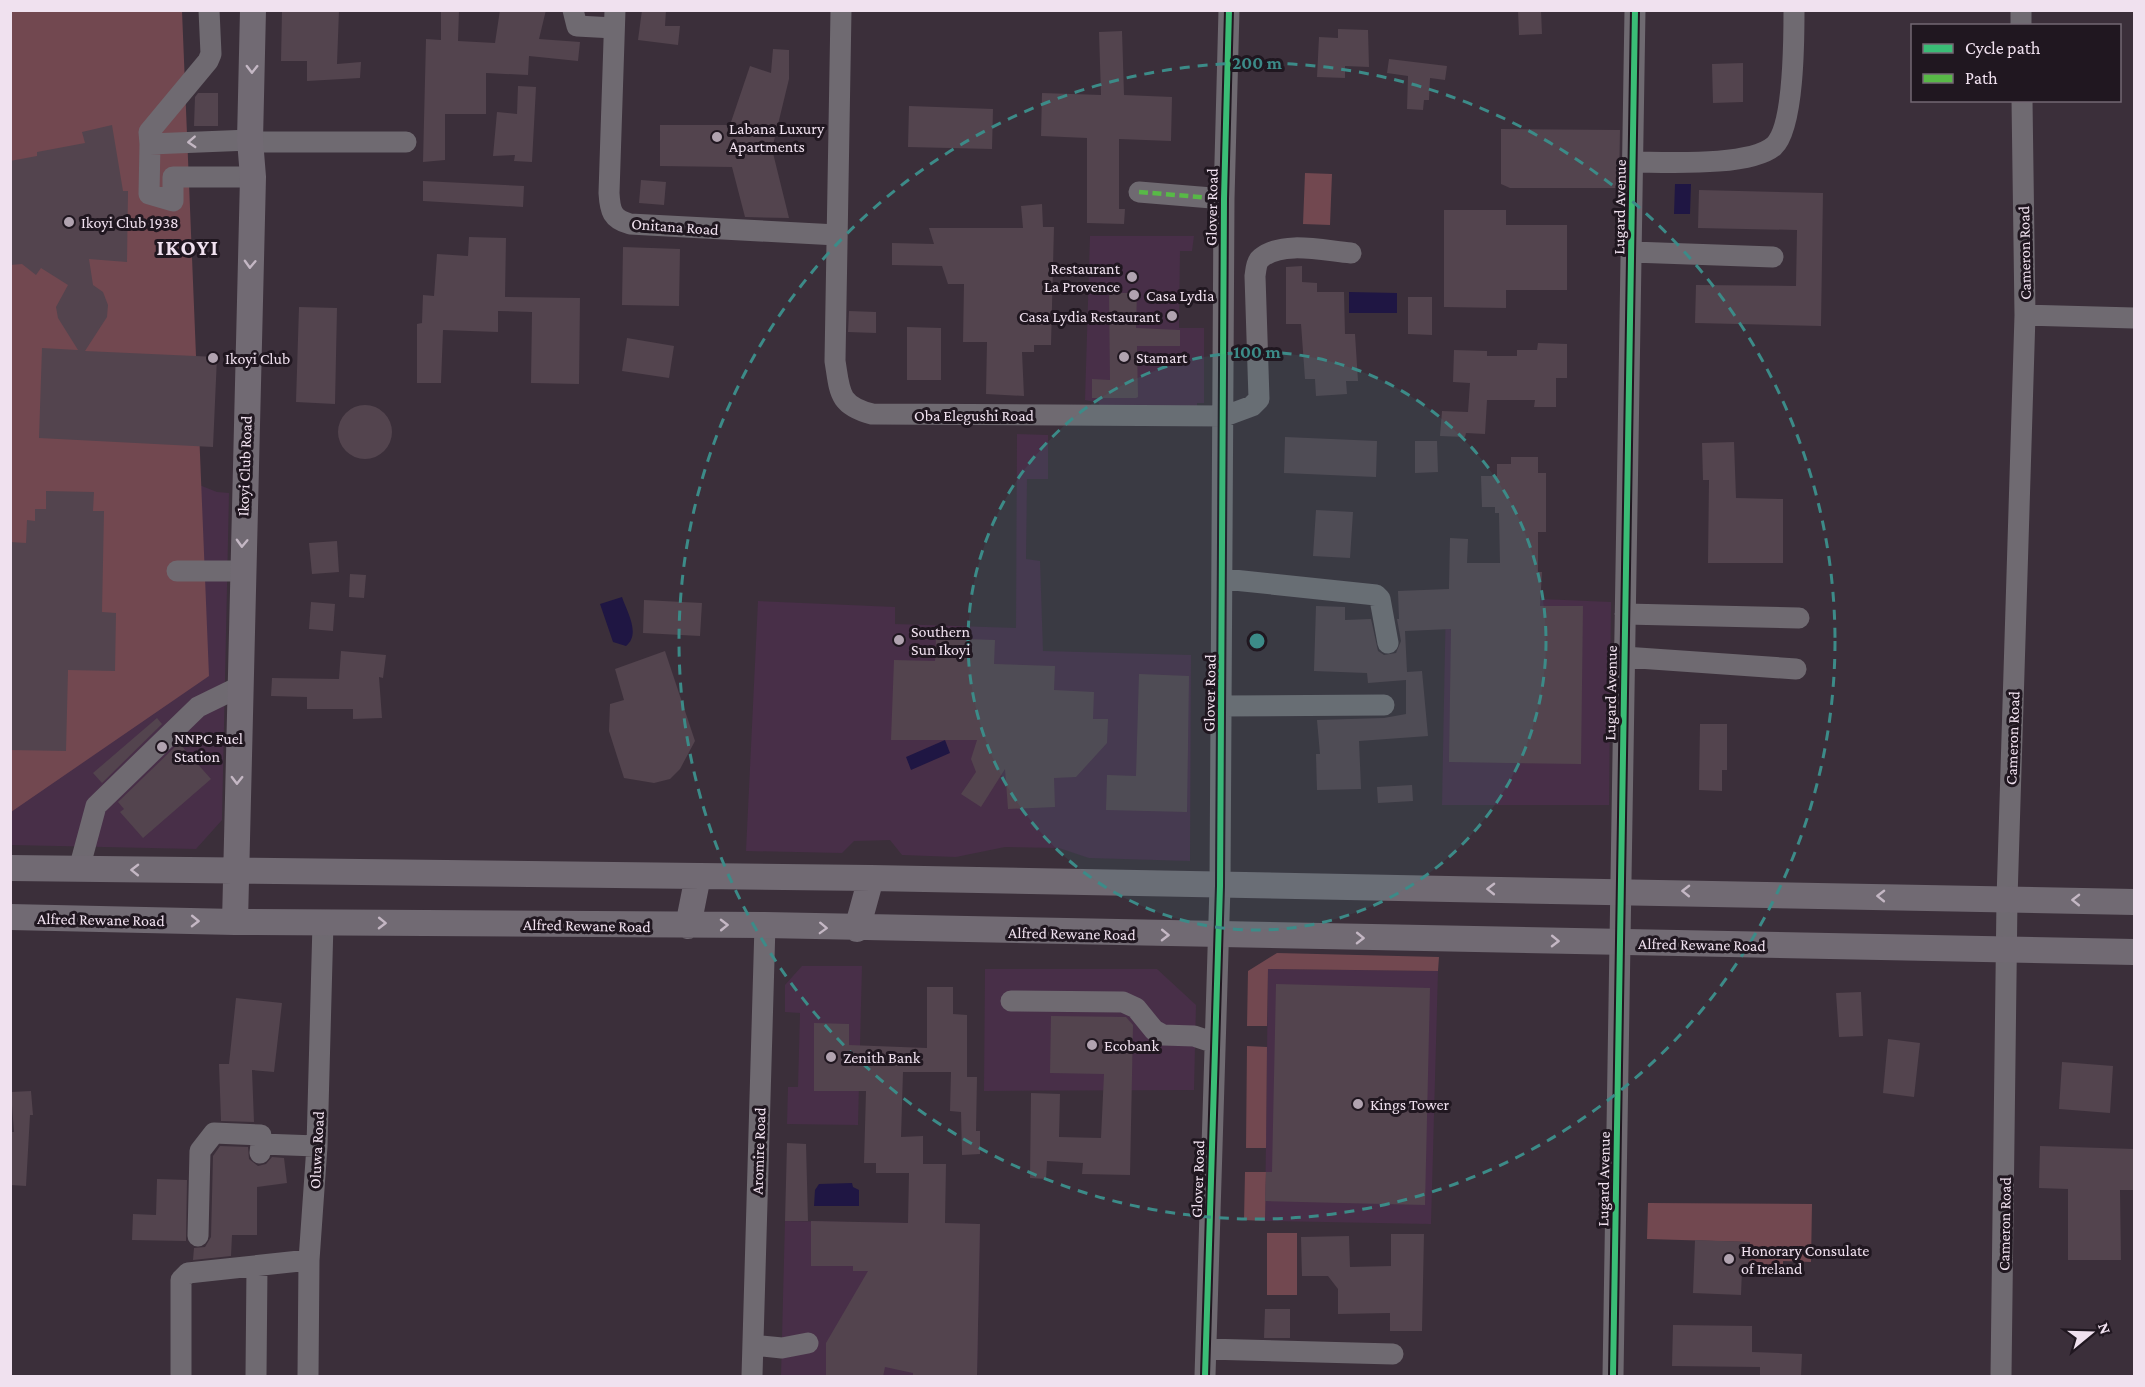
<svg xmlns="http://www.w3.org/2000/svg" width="2145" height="1387" viewBox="0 0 2145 1387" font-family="'Crimson Pro',serif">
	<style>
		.built { fill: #482f48 }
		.green { fill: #724850 }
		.water { fill: #1f1643 }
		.building { fill: #53444e }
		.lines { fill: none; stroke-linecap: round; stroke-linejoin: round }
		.minor { stroke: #6f6a71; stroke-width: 21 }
		.major { stroke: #716a73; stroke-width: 26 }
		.quiet { stroke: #58b947; stroke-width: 4.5; stroke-dasharray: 9 4.5; stroke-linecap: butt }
		.cycleway-casing { stroke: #201720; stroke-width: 10 }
		.cycleway { stroke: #3abd76; stroke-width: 6 }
		.oneway { stroke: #c4b7c4 }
		.oneway2 { stroke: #c3b7c3 }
		.ring { fill: none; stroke: #3c8b88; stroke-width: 3; stroke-dasharray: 10 8 }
		.poi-dot { fill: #b1a3b0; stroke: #201720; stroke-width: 2 }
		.labels { text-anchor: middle; stroke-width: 6; stroke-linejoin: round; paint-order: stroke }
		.poi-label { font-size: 16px; fill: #f0e1ef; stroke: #201720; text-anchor: start }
		.street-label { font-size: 16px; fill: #f0e1ef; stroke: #201720 }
		.district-label { font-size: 22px; font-weight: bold; letter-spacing: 1.5px; fill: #f0e1ef; stroke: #201720 }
		.centre { fill: #3c8b88; stroke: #201720; stroke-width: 3 }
		.ring-label { font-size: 18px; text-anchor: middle; font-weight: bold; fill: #3c8b88; stroke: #201720; stroke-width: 6; stroke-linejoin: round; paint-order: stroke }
	</style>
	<rect width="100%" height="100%" fill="#3b2f3a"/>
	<path class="built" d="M1090,236H1194L1192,251H1180L1179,328H1204V403H1197V412L1100,409L1099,403L1085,400Z
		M1017,434L1048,435V479H1027L1026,559L1040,561L1043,651L1191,655L1190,861L1089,858L1059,848L1005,847L956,857L902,855L890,840L854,841L842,853L746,851L758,601L895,607V624L1016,628Z
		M127,456L217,492L229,493L222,820L196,849L11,845L10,470Z
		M1446,595L1611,602L1609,805H1442Z
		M802,966H862L858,1125L787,1124L788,1087H798L800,1013L785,1012V985Z
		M985,969H1157L1196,1005L1194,1090L984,1091Z
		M1268,969L1438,971L1431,1224L1265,1221Z
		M785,1221L980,1224L977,1376H781Z"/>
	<path class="green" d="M10,11H182L209,676L11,812Z
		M1305,173L1332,174L1330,225L1303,224Z
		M1277,953L1439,957L1438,971L1268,969L1267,1026H1247L1248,971Z
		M1247,1046L1267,1047L1266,1148H1246Z
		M1245,1172H1266L1265,1221L1244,1220Z
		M1648,1203L1812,1204L1811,1262L1783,1261V1270L1749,1269V1242L1647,1239Z
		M1267,1233H1297V1295H1267Z"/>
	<path class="water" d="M1675,184H1691L1690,214H1674Z
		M1349,292L1397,293V313H1349Z
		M622,597C627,612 641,634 626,646L613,642L600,604Z
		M945,740L950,753L911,770L906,757Z
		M852,1183L853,1187L859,1190V1206H814L815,1190L819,1184Z"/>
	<path class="building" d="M282,10H339L337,64L361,62L360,78L307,81V61H281Z
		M441,10H459L458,41L495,43L500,10H546L539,39L580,42L578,61L529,56L528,75L486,73V114H445V160L423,162L426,39L441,40Z
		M642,10H666L665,26H680L678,45L638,40Z
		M1518,10H1541L1542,34L1519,35Z
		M1338,29L1368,30L1369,67L1345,66V78L1317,77L1319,37L1338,38Z
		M1122,31L1124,95L1172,97L1171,141L1119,139V209H1125L1124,224L1087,223V138L1041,136L1042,93L1101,95L1099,32Z
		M773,49L789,50V79L772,149L789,218L745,217L732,167L660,166V125H730L750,66L771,73Z
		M1389,59L1447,66L1445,80L1430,78L1429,100H1424L1423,110L1407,109L1408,76L1387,73Z
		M1743,63V102L1713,103L1712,64Z
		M518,86L536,87L532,162L514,161L515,155L493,156L497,112L517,114Z
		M198,93H218V126H194L195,97Z
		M909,106L993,109L992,149L908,147Z
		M112,125L123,191H128L127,262L89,259L93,285L103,292L108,305L107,317L85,351L217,357L213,447L39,438L42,348L78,350L58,318L56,307L68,285L41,268L36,275L22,264L10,265V161L37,156V152L85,143L82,132Z
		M1501,129L1620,130L1619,188H1510L1501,184Z
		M641,180L666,182L664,205L639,203Z
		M423,181L524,186L523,207L423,201Z
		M1699,190L1823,193L1821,326L1695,323L1696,285L1796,286L1797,230L1698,228Z
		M1042,204L1043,227H1054L1051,345H1034V352H1022L1024,396L986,394L987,342H963L964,284H948L942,266L892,265V243L934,244L929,228H1023L1021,206Z
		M1444,210H1506V225H1567V290H1506V308L1444,307Z
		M469,237L506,238L505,297L580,298L579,384L531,383L532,312L498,311V332L443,330L441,383H417V324L422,323L423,295L434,296L437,254L468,256Z
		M623,247L680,249L679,306L622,305Z
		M1302,266V282L1317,283V292H1344L1345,334H1355L1358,381H1346L1347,394L1316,396L1315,379H1305L1301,324H1286V267Z
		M1109,293H1137L1136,328L1180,330V346H1137L1138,397L1136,398H1092V379L1110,380Z
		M1408,297H1432V335L1408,334Z
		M299,307L337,308L335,404L296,402Z
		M849,311L876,312V333L848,332Z
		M907,327L941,328V380H907Z
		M627,338L674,346L669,378L622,371Z
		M1538,343L1567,344V378H1556V407H1534L1535,400H1487L1485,434L1466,433L1465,437L1440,436L1442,411L1468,412L1470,383L1453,382L1454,350L1487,351V356H1517V350H1537Z
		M338 432a27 27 0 1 1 54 0a27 27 0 1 1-54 0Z
		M1285,437L1377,441L1376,477L1284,473Z
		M1415,441H1437L1438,472L1415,473Z
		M1734,442L1736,498L1783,499V563H1708L1709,480H1703L1702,443Z
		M1511,457H1538V473H1546V532H1538V572H1542L1540,606H1583L1581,764L1449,762L1451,629L1405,631L1407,672L1422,671L1428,736L1359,741L1361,789L1317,790L1316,754H1320L1317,720L1384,718L1406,714V680L1368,683L1367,673L1314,671L1316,606L1345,607V620L1371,619L1378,651L1384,655L1396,653L1401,641L1397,619H1399L1398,591L1449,589L1450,538L1468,539L1467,563H1500L1499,513H1495V507H1482L1481,476H1497V464H1511Z
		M46,491L94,492L93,511H104L102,612L116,613L115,671L68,670L66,751L10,750V542L26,543L27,520L35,521V509H46Z
		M1316,510L1353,512L1350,558L1313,556Z
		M337,541L339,572L312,574L309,543Z
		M350,574L366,575L364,598L349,597Z
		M644,600L702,603L700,636L643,633Z
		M311,602L335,604L333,631L309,629Z
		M936,638L995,640L994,664L1055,666L1054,690L1094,692L1093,719H1108L1107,743L1076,777L1054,778L1055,807L1008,809L1005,769L981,807L961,794L976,772L971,759L977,740H891L894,660L935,661Z
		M341,651L386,655L383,678L379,677L382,718L353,719V709H307V697L271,696L272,678L339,679Z
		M665,651L695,741L680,769L670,779L654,783L624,778L609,731L610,704L624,700L615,669Z
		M1139,674L1189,676L1187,812L1106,810L1107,775L1136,776Z
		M157,718L162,724L102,783L93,773Z
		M1700,724H1727V770H1722V791L1699,790Z
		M179,743L211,779L143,838L120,812L124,809L118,802Z
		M1412,785L1413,801L1378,803L1377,787Z
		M1276,984L1430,988L1425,1205L1265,1201L1266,1172H1272Z
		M927,987H953V1014L967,1015V1077H977L976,1131H980V1154L962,1155L961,1112L950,1111L951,1072H903L901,1137L923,1136V1164H946L945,1223L980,1224L977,1377H913V1373L885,1367L883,1377H826V1343L868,1271H853V1266H811V1221L908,1223L909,1173H876V1163H864L866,1091H814V1023L849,1024V1045L927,1048Z
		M1861,992L1863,1036L1839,1037L1836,993Z
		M236,998L282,1003L274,1072L252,1070L254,1122L221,1121L219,1064H229Z
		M1051,1016L1126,1017L1133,1025L1130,1175L1082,1174L1083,1163L1047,1161L1046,1179L1030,1178L1031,1093L1060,1094L1059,1137L1101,1138L1104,1074L1050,1073Z
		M1888,1039L1920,1043L1914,1097L1883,1093Z
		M2062,1062L2113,1066L2110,1113L2059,1109Z
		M31,1091L33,1115H30L26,1186L10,1185V1132H14L11,1092Z
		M787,1143L806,1144L808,1221H785Z
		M220,1146L248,1147L249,1159L258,1166L266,1164L272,1157L284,1158L287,1183L257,1187V1235H232L231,1256L193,1260L194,1248L205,1247L211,1237L213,1156Z
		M2040,1146L2134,1149V1190H2120L2121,1260H2068V1189L2039,1188Z
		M157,1179L187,1180L186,1241L132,1240L133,1214L156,1215Z
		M1391,1234H1424L1422,1331H1390V1313L1338,1314V1289L1328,1276H1302L1301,1237L1349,1236L1350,1267L1391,1266Z
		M1695,1240L1750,1242L1749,1269H1742L1741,1295L1693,1293Z
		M1265,1309H1290V1338H1264Z
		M1673,1325L1752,1326V1352L1802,1354L1801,1377H1760V1367L1672,1366Z"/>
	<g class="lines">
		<path class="minor" d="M573,10L577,26L614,28
			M615,10L609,193C610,211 612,219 630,224L837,235
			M841,10L835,361C840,392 838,405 872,414L1225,416L1252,406L1259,399L1255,276C1256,270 1256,262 1261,258C1283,240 1325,251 1351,253
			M2021,10V26
			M250,140L150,144L149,194L173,201V177H253
			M250,142H406
			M150,144L149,132L208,61L211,54L209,10
			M1633,162C1665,162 1750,167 1774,146C1794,127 1794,38 1794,10
			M1139,192L1224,199
			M1632,252L1773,257
			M2025,315L2134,318
			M177,571H241
			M1224,579L1376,595L1380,599L1388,643
			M1625,614L1799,618
			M1624,657L1796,669
			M1222,706L1384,705
			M79,869L96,806L198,707L239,687
			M1011,1001L1123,1002L1136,1008L1154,1030L1163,1035L1194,1036L1215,1043
			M260,1153L261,1144L317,1146
			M198,1236L200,1151L214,1133L261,1135V1144
			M753,1345L782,1348L808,1343
			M1206,1349L1393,1354
			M181,1376V1280L188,1273L309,1260
			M256,1376L257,1266
			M308,1376L309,1260L317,1146L323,923
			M752,1376L765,925
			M1205,1376L1220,886L1224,199L1229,10
			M1613,1376L1635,10
			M2001,1376L2007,899L2025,315L2022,100"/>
		<path class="major" d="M10,868L871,878L2134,902
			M10,917L235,922L765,925L2134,952
			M235,922L253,177L250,140L253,10
			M688,926L698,876
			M857,929L871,878"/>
		<path class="quiet" d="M1139,192L1224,199"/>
		<g class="cycleway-casing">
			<path id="cycleway" d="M1205,1376L1220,886L1224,199L1229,10
				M1613,1376L1635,10"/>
		</g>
		<use href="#cycleway" class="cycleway"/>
	</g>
	<defs><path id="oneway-chevron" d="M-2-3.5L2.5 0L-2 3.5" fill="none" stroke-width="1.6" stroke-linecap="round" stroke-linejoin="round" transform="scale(1.5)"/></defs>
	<g class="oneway">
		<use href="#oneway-chevron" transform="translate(252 69) rotate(91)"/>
		<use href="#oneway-chevron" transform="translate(250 264) rotate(92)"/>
		<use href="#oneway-chevron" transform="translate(242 543) rotate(92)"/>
		<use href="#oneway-chevron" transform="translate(237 780) rotate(91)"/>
		<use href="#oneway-chevron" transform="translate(135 870) rotate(-179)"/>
		<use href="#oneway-chevron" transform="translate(1491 889) rotate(-179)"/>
		<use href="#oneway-chevron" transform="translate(1686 891) rotate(-179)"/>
		<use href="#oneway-chevron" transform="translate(1881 896) rotate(-179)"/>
		<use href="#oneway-chevron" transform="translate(2076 900) rotate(-179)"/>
		<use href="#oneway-chevron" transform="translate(195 921) rotate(1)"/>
		<use href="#oneway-chevron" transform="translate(382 923) rotate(1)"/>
		<use href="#oneway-chevron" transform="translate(724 925) rotate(-1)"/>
		<use href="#oneway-chevron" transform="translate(823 928) rotate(2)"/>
		<use href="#oneway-chevron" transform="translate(1165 935) rotate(1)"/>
		<use href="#oneway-chevron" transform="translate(1360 938) rotate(1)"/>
		<use href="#oneway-chevron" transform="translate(1555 941) rotate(1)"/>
	</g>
	<use class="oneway2" href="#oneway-chevron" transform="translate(192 142) rotate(177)"/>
	<circle cx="1257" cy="641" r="289" fill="#3c8b88" fill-opacity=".12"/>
	<g class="ring">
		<circle cx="1257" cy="641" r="289"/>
		<circle cx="1257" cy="641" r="578"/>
	</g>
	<g class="poi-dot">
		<circle cx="717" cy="137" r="6"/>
		<circle cx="69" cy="222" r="6"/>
		<circle cx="1132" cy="277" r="6"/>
		<circle cx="1134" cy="295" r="6"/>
		<circle cx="1172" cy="316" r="6"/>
		<circle cx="1124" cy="357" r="6"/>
		<circle cx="213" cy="358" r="6"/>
		<circle cx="899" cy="640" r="6"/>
		<circle cx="162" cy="747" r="6"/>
		<circle cx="1092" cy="1045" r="6"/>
		<circle cx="831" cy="1057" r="6"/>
		<circle cx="1358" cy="1104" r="6"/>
		<circle cx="1729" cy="1259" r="6"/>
	</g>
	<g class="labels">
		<g class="poi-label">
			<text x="729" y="134">Labana Luxury<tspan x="729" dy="18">Apartments</tspan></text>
			<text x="81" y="228">Ikoyi Club 1938</text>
			<text x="1120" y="274" text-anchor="end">Restaurant<tspan x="1120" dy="18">La Provence</tspan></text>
			<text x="1146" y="301">Casa Lydia</text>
			<text x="1160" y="322" text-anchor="end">Casa Lydia Restaurant</text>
			<text x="1136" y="363">Stamart</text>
			<text x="225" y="364">Ikoyi Club</text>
			<text x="911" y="637">Southern<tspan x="911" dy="18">Sun Ikoyi</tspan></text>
			<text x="174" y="744">NNPC Fuel<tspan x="174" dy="18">Station</tspan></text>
			<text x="1104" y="1051">Ecobank</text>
			<text x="843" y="1063">Zenith Bank</text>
			<text x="1370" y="1110">Kings Tower</text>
			<text x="1741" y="1256">Honorary Consulate<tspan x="1741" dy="18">of Ireland</tspan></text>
		</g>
		<g class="street-label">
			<text transform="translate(1211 207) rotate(-89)" y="6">Glover Road</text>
			<text transform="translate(1619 207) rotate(-89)" y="6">Lugard Avenue</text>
			<text transform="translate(675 226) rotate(4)" y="6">Onitana Road</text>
			<text transform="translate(2024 253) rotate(-91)" y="6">Cameron Road</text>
			<text x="974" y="421">Oba Elegushi Road</text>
			<text transform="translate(244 466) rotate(-88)" y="6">Ikoyi Club Road</text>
			<text transform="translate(1209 693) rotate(-89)" y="6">Glover Road</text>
			<text transform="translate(1610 693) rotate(-89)" y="6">Lugard Avenue</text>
			<text transform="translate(2012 738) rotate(-88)" y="6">Cameron Road</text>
			<text transform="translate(101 919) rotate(1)" y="6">Alfred Rewane Road</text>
			<text transform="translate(587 925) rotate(1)" y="6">Alfred Rewane Road</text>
			<text transform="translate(1072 933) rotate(1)" y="6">Alfred Rewane Road</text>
			<text transform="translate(1702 944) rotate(1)" y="6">Alfred Rewane Road</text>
			<text transform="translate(316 1150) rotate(-87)" y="6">Oluwa Road</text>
			<text transform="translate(758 1151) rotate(-88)" y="6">Aromire Road</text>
			<text transform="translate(1197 1179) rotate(-88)" y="6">Glover Road</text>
			<text transform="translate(1603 1179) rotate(-89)" y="6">Lugard Avenue</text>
			<text transform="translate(2004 1224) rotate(-89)" y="6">Cameron Road</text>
		</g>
		<g class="district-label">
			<text x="188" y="255">IKOYI</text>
		</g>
	</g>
	<circle cx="1257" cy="641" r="9" class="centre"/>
	<g class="ring-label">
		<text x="1257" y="69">200 m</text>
		<text x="1257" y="358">100 m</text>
	</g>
	<rect width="2145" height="1387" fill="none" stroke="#f0e1ef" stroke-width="24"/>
	<rect x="1911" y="24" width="210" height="78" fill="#201720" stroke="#736873" stroke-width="1.5"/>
	<rect x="1923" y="44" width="30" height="9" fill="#3abd76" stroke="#736873" stroke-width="1.5"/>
	<text x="1965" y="54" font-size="18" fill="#f0e1ef">Cycle path</text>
	<rect x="1923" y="74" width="30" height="9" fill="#58b947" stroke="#736873" stroke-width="1.5"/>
	<text x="1965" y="84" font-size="18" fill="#f0e1ef">Path</text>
	<g transform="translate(2091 1333) rotate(71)" stroke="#201720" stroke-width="4.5" paint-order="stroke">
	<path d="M0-4.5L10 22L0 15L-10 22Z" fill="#f0e1ef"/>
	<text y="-9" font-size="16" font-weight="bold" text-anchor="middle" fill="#f0e1ef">N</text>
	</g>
</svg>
